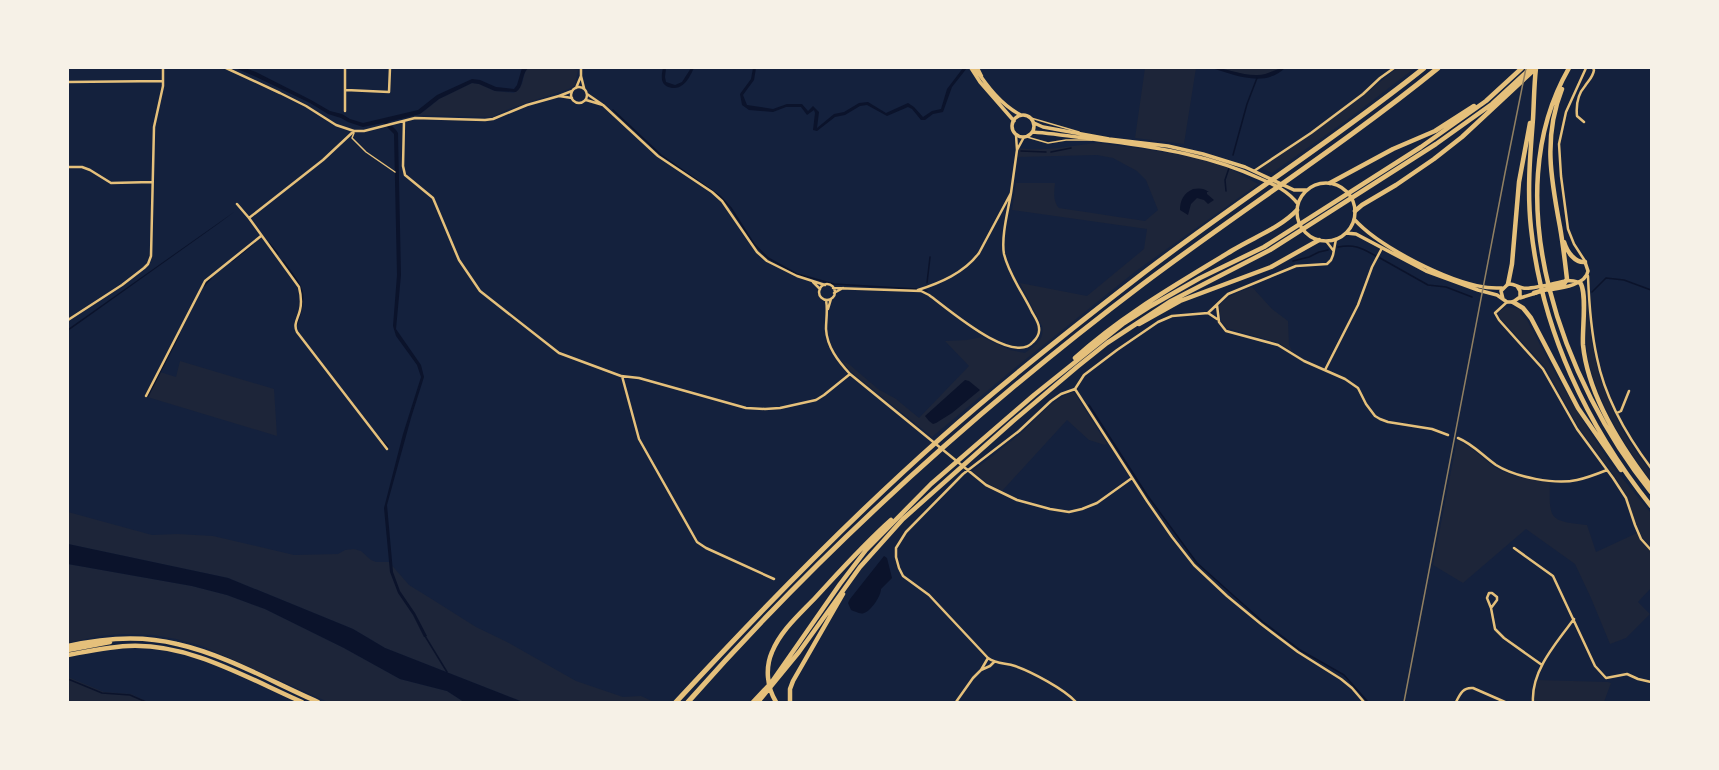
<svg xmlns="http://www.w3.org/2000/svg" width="1719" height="770" viewBox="0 0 1719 770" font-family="Roboto,sans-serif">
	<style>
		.green { fill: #1d2539 }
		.water { fill: #0b132b }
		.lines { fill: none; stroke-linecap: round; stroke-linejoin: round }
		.stream { stroke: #0b132b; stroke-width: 1.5 }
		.service { stroke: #e5c07b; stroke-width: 1.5 }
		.minor { stroke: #e5c07b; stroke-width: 2.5 }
		.secondary { stroke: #e5c07b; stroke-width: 3.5 }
		.trunk { stroke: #e5c07b; stroke-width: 4.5 }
		.motorway { stroke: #e5c07b; stroke-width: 5 }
		.rail { stroke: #918062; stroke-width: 1.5 }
	</style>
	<rect width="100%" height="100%" fill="#14213d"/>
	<path class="green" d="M528,68H571L578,70L575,85L569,89L511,108L492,117L416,115L423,112L439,99L472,83L479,84L495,91L514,93L522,84L525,72Z
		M1145,68H1196L1184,144L1135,138Z
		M1222,68H1280C1264,80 1239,75 1222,68Z
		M1397,68H1415L1347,120L1272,173L1261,168C1295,145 1327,123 1359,99C1372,89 1384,78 1397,68Z
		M1098,143C1140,149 1184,152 1225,167C1236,171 1247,178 1258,184L1136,271L1016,367L932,437L851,372L841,360L850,365L878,389L896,399L919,418L969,366L945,341L967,340L982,337L1010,350L1025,353C1035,345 1045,340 1042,326L1020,283L1087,296L1144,249L1147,229L1012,210L1016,183H1055C1054,192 1053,202 1059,208L1145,221L1158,210L1146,180L1137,171L1113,158L1097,155L1018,157L1019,148C1047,152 1070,145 1098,143Z
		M1252,287L1272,309L1288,321L1289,345L1293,352L1279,343L1227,328L1221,321L1219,306C1228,295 1240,292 1252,287Z
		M1587,294L1591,338L1599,376L1613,411L1621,428L1638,455L1651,472V481C1627,449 1600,406 1590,367C1586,352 1586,337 1586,321C1586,314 1584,301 1587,294Z
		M1506,307L1521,309L1520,314L1527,320L1557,377L1590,432L1610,463L1651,513V548L1643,538L1636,524L1627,497L1615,477L1579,428L1545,367L1501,319L1497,313Z
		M180,361L274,389L277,436L144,396L157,371L176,377Z
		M1074,392L1107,444L1105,445L1089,440L1067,420L1002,491L987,483L972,471C989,459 1005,446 1021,433C1038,418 1052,398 1074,392Z
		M1457,440C1471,446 1482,458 1494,467C1511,477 1531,480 1550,482C1549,520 1549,521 1587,525L1596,552L1637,533L1640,539L1651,552V588L1638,602L1650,614L1626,638L1610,644L1591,598L1575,564L1526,529L1463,583L1433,565Z
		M68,512L152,535L178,534L213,536L294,555L338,554L345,550L354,549L361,551L371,560L376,562H389L409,585L430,598L476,627L507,642L576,681L623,697L641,696L654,702H523L385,648L353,629L228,578L68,544Z
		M68,564L192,586L227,595L265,609L344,648L400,679L447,691L464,702H328L202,646L176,639L153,635L123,634L99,636L68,643Z
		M68,677L104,692L131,694L148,702H68Z
		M1537,680L1608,682L1611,683L1604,702H1535L1534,691Z"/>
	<path class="water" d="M235,68H245L256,72L311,100L330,111L342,114L350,119L363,123L418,110L437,95L472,79L480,80L496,87L514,89L517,85L522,68H528C521,75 524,87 516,92L495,91L479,84L472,83L439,99L420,114L388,122L396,130L398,133L401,275L396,329L421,365L424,377L411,418L387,505L393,572L400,591L415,613L427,636L424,637L413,615L398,593L390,572L384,508L403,434L421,377L417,365L396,336L393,326L397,275L394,134L383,123L363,127L348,122L341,118L328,114L310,103L254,76Z
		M663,68H666L665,77L666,82L675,85L682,82L691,68H694C691,74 687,83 681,86C678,88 675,88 672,88C660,86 661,77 663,68Z
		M753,68H756L754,80L743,95L747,105L773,109L787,104H802L808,111L813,106L819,112L817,128L834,114L844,112L859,103L868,102L886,113L908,103L914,107L923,117L932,111L941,109L947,89L963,68H967L952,87L943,112L933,114L925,120H921L912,109L908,107L887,116L867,105L860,106L845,115L835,117L817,131L813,130L815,113L814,110L807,115L801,107H786L773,112L749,110L742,105L740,94L751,79Z
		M1212,68C1228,68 1242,76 1258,75C1268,75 1276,68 1285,68C1264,88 1235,75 1212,68Z
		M1193,189C1199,188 1204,188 1209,192H1207V194L1214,200L1208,204L1204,200L1197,198L1191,204L1188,215L1180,210C1180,200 1184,193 1193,189Z
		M234,212L218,224L68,331V329Z
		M965,380L969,381L980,390L952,413L936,423L933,424L929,421L925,416Z
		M68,544L228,578L353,629L385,648L523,702H464L447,691L400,679L344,648L265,609L227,595L192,586L68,564Z
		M884,556L887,558L892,578L881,589C881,596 871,611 864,613C860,615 855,611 851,610L848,603L850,599Z"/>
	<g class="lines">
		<path class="stream" d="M613,110L661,155L720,196L731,208L754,244L768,258L797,274L834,284L916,289
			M1021,151L1046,152
			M1051,152L1071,148
			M1233,155L1247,104L1257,78
			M1226,191L1225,180L1229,168
			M269,243L278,254
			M1338,247C1355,244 1361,248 1376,256
			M1380,258L1428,285L1446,287L1472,297
			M232,261L252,245
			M283,261C303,288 308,292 297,324
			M1293,261L1309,257L1319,252L1328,250
			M927,283L930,257
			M204,286L211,278
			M921,290L927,291
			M1592,292L1606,278L1624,280L1651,290
			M148,396L179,335
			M1089,405L1147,495L1197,563L1263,622L1300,650L1344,675L1368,702
			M380,438L388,447
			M425,636L447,672
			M68,679L102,693L130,695L146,702"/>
		<path class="service" d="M1031,118L1079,132
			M354,133L352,138L366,152L395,172
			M1027,137L1048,143L1066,140H1092"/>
		<path class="minor" d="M226,68L280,93L306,106L336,125L354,131H364L415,118L485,120L493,119L527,105L559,96
			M345,68V111
			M978,68L982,76
			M581,76V68
			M68,82L163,81
			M571 95a8 8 0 1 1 16 0a8 8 0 1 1-16 0Z
			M576,88L581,76L584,88
			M346,90L389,92L390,68
			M572,98L559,96L572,91
			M586,100L603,105L587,94
			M603,105L658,156L712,192L722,201L757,252L767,261L797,276L825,285
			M404,121L403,166L405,175L433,198L459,260L480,291L559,353L621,376L639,378L746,408L765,409L780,408L816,400L824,395L850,374
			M1584,122L1577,116C1576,106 1578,94 1585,86C1589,80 1593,77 1594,70L1593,68
			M354,131L323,160L249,218L299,287C301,295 302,302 300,310C298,319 293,324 297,332L387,449
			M1017,150L1024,137
			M68,167H82L90,170L111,183L152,182
			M1254,171L1311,133L1363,94L1380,78L1394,68
			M237,204L249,218
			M1326,241L1333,250
			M1585,261L1574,244L1568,229L1561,176L1559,144L1566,112L1586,68
			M1588,276C1589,303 1591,331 1597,358C1605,398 1627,436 1651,468
			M813,282L820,289
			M819 292a8 8 0 1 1 16 0a8 8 0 1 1-16 0Z
			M833,288L921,291L929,295C947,308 1013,366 1033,342C1037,338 1040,334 1039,328C1039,323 1035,317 1032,312C1023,293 1009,275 1004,254C1001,237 1008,211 1011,193
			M918,290C940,283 964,273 979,253L1011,193L1017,150L1016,135
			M834,293L843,288
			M826,300C828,310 826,319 826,329C827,347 838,361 850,374L986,485L1017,500L1050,509L1069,512L1082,509L1097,503L1132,478
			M1507,302L1495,313L1499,320L1543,369L1577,429L1613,478L1626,498L1635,525L1641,539L1651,550
			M1217,305L1219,322L1226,331L1278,345L1304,361L1345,379L1358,388L1366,404L1375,416L1380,419L1388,422L1432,429L1448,435
			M828,309L831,299
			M1208,313L1217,319
			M68,320L122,285L144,268L148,264L151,256L154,127L163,86V68
			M1325,370L1358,305L1372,267L1382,248
			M622,376L639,439L697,542L706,548L774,579
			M1075,389L1061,394L1051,401L1019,431L963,474L906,532L896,548V557L899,568L903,576L929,595L988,658C996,664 1005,663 1015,666C1032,672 1064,689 1076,702
			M1075,389L1147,501L1172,537L1194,565L1227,596L1261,624L1298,652L1341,679L1352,688L1364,702
			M1075,389L1084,375L1117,350L1158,322L1172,316L1208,313L1228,294L1296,266L1327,264L1331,260L1333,255L1336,239
			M146,396L205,281L261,236
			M1617,413L1621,411L1629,391
			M1458,438C1473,444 1483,456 1496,465C1515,477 1555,485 1577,480C1587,478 1597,474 1607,470
			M1514,548L1553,576L1595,666L1606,678L1627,674L1638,679L1651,682
			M1491,608L1497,600V597L1492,593H1489L1487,598L1491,608L1495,629L1504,638L1542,665
			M981,670L990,666L994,662
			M956,702L973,678L981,670L988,658
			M1456,702C1460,694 1463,687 1473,688L1505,702
			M1533,702C1531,671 1556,643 1574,619"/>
		<path class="secondary" d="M971,68L980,82L1014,121
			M975,68C987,86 1001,105 1021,115
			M1012 126a11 11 0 1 1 22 0a11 11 0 1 1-22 0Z
			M1034,123L1043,127L1109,139L1168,146L1203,154L1245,167L1294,190H1307
			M1033,132C1058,134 1083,138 1108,141C1161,148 1212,156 1261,179C1275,185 1288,191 1298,204
			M1297 212a29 29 0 1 1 58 0a29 29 0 1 1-58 0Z
			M1354,219C1379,247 1447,281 1484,287C1490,288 1496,288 1502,288
			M1346,233L1356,234L1426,271L1478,290L1497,295L1507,302H1513L1520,297V291L1517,286
			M1548,290C1561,288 1586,285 1588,271L1585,262
			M1520,298L1536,293
			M1503,299L1501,291L1508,284C1514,283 1517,287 1523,288C1528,289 1536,287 1542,286C1554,285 1571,276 1581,284"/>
		<path class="trunk" d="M1536,68C1534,85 1534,102 1533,119C1530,156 1527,192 1531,228C1542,331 1587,426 1651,506
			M1569,68C1494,198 1564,384 1651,492
			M1330,183L1393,149L1435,131L1474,106
			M1355,211L1362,205L1396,185L1434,159L1462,137L1536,68
			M1564,242C1567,252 1575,263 1585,262
			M1508,284L1512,264L1519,182L1530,123
			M1581,284C1587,296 1582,330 1583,345C1588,394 1621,447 1651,486
			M1534,293L1564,284L1567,279C1565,262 1563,244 1560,227C1551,179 1543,137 1562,89
			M1513,302L1523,308L1531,318L1578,408L1621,470
			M1139,324L1180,301L1271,267L1319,240
			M1075,358C1122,315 1179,283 1233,250C1254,237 1280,228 1297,210
			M68,646C103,638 142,635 177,644C226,655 272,682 318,702
			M68,650L110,642
			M68,655C88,651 108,647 128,646C190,643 247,678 302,702
			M753,702L771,683L840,584L866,550L931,484L1034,395L1124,323L1149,307L1200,278L1264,247L1421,147L1486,101L1522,68
			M758,702L799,652L860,567L903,519L1012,422L1077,367L1107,343L1171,301L1270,250L1436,144L1492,104L1531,68
			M776,702C767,687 765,668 772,652C781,630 800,614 816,597C840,571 864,544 891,520
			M790,702V689L793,681L843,594"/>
		<path class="motorway" d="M676,702C761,610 848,520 942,437C1005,381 1071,329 1137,278C1231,205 1332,142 1424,68
			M688,702C824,548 979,408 1143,284C1240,211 1343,145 1438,68"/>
		<path class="rail" d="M1404,702L1505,173L1526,68"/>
	</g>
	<rect width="1719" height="770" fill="none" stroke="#f6f1e7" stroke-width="138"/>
</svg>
